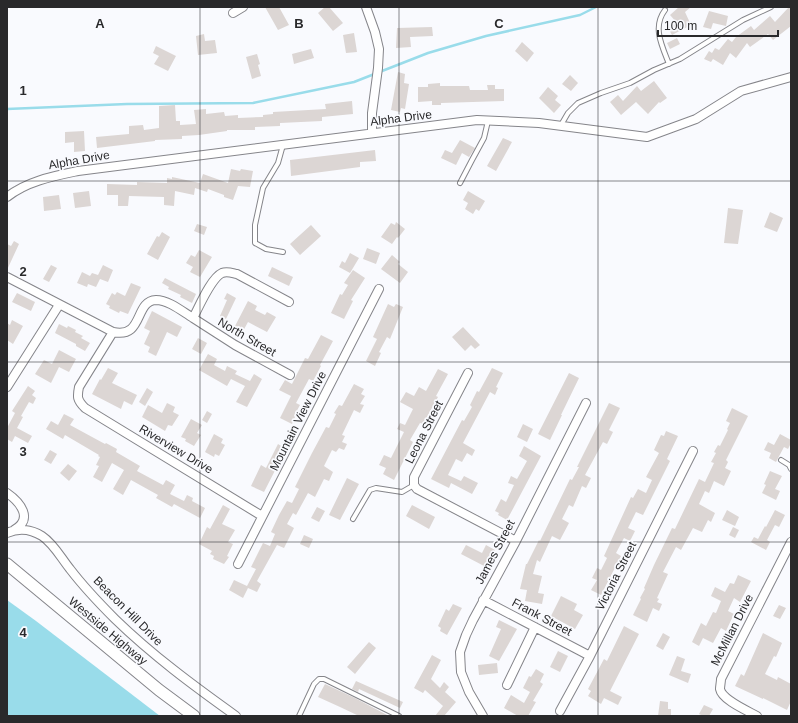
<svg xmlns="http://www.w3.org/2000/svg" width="798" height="723" viewBox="0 0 798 723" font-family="Helvetica,sans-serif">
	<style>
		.water { fill: #99dcea }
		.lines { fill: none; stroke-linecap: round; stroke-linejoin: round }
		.stream { stroke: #99dcea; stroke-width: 2.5 }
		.building { fill: #dcd6d4 }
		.lane-casing { stroke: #85858a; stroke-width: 6 }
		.street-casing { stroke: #85858a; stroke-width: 10 }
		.secondary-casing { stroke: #85858a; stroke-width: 13 }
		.lane { stroke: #fff; stroke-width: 4 }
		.street { stroke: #fff; stroke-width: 8 }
		.secondary { stroke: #fff; stroke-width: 11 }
		.grid { fill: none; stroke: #29292b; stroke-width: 1; stroke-opacity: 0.55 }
		.labels { text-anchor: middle; stroke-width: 3.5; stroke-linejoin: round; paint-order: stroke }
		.street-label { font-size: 12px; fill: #29292b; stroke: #f9fafe }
		.grid-label { font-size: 13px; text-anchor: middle; font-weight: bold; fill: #29292b; stroke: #f9fafe; stroke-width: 3.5; stroke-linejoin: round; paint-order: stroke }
	</style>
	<rect width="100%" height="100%" fill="#f9fafe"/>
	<path class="water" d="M7,600L36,621L160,716H7Z"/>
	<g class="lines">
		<path class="stream" d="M7,109L127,104L253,103L354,82L428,53L486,36L580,15L596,7"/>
	</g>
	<path class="building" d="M265,7H279L289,25L278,30Z
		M325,7H329L343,23L333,31L318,13Z
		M679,7H691L685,12L691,25L672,35L668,28L677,23L670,15Z
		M789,7H791V26L773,40L768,34L750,47L747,43L736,58L730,53L723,65L713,59L711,62L704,59L709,51L712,53L715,48L719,50L728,39L732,42L736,37L751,26L754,30L770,16L775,22Z
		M709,11L728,16L726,26L713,23L711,29L703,27Z
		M432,27L433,36L410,37L411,47L396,48L397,28Z
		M354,33L357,52L346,53L343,35Z
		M204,34L205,41L215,40L217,53L198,55L196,36Z
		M677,38L680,44L670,49L667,43Z
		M522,42L534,53L527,62L515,51Z
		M156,46L176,56L168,71L154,64L159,56L153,53Z
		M311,49L314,58L294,64L292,54Z
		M257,54L260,64L258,65L261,76L252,79L246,57Z
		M398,72L405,74L404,83L409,84L405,109L401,108L400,112L391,110Z
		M570,75L578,83L571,91L562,84Z
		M654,81L667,98L660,103L659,102L648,114L636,102L621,115L610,102L618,95L623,101L637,86L641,91Z
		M440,83V86H469L470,90H488L487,85H495V89H504V101L441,103V105H432V101L418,102V87H428V84Z
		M548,87L558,96L555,100L561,105L554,113L539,98Z
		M352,101L353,114L322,117V121L280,123V126L255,127V130H227V131L199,135L182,136V139L155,140V141L97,148L96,137L129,134V126L143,125L144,130L159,128V106L175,105L176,121H180V125L196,124L194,110L206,109V114L224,112L225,116L238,115V118L263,117V115L273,114V112L326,109L325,104Z
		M84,131L85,151L74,152V142L65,143V132Z
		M503,138L512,142L496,171L487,166Z
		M460,140L475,148L469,157L462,153L456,165L441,158L445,150L452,153Z
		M375,150L376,161L360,162V167L291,176L290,160Z
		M231,169L240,171L241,169L253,171L250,187L238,186L233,200L224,197V195L208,189L207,192L195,188L194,195L175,191L174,206L164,205V197L129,196L128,206H118V195H107V184L137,185V182L167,183V178L172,179V177L200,183L203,174L228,183Z
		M89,191L91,206L75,208L73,193Z
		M468,191L485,201L479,211L476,209L473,214L465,209L468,203L463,200Z
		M59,195L61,209L44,211L43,197Z
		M728,208L743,210L738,244L724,243Z
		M770,212L783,218L777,232L764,227Z
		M396,222L405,229L398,238L397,237L392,244L381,237L391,223L395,225Z
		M197,224L207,227L204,235L194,231Z
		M311,225L321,236L300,255L290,244Z
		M162,232L170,237L158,260L147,254L157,236L159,237Z
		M14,241L19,244L7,270V244L11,246Z
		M367,248L380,253L376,264L363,259Z
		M199,250L212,257L200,277L190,272L193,267L186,263L191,255L195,257Z
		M350,253L359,258L350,273L339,267L342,261L345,263Z
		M392,255L400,262L398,264L408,272L400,283L381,269Z
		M51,265L57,268L49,282L43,279Z
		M103,265L113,270L108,282L100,279L96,287L88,284L87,287L77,283L82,272L90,276L92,273L98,275Z
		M272,267L293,277L289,286L268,276Z
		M353,270L365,278L351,300L353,301L344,319L331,313L340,294L342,295L348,285L344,283Z
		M165,278L196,294L192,303L180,297L181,295L168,289L169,287L162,283Z
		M131,283L141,287L128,314L120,311L119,313L109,308L110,306L106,304L112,293L115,295L117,292L125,296Z
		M17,293L35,302L31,311L12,302Z
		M227,293L236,298L226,319L220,316L227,300L224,299Z
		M248,301L257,306L255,310L265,315L267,312L276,317L267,332L248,322L242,333L234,328Z
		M388,304L394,307L396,304L403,307L390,339L387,337L379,352L381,353L375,366L366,361L377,339L373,337Z
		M152,311L182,327L177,337L167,332L156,356L148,352L150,347L144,344L150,331L144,328Z
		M12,320L23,326L13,344L7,340V323L10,325Z
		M59,324L67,328L68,326L76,330L75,332L83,336L81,338L90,343L85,351L76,346V344L55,333Z
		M463,327L480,345L475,349L471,345L465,351L452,337Z
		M321,335L333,341L320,365L321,366L313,381L309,379L296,403L300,405L294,416L295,417L292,424L280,418L291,396L279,390L285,380L292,384L305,358L308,359Z
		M198,338L207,343L201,354L192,349Z
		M59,350L76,359L69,372L59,367L51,383L35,374L44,360L52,364Z
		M208,354L217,359L214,365L225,371L227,366L237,371L235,374L250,381L254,374L262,379L247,407L236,402L245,386L231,379L227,386L199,370Z
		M108,368L118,373L112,383L137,395L132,405L124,401L121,409L92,394L100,379L101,380Z
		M492,368L503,373L496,387L498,388L495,395L490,392L463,443L475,450L472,456L467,453L462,462L456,459L448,475L461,481L464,476L478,483L472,494L451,483L449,488L431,479L462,420L464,421L472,407L470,405L477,391L479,392Z
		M438,369L448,374L436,396L438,397L423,424L420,423L410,440L413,442L394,480L383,474L386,468L379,465L384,455L391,458L404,432L397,429L400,423L405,425L413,409L400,402L406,392L414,396L419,387L426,391Z
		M569,373L579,378L561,415H562L550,440L538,434Z
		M354,384L364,389L361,394L365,396L360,404L364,405L360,413L354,410L342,435L345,436L342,442L347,444L344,450L339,448L336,452L332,450L324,466L333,472L329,481L324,479L315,497L308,493L296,515L293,513L287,524L294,528L284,548L277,545L257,581L261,584L257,592L248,588L243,598L229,590L234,580L247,586L256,569L251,567L263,543L270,546L275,534L271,532L279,515L287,501L292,503L299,489L295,487L312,453L326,427L329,428L336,414L334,413L339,405L342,406Z
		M28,386L35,391L32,395L36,398L33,404L29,402L21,416L23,417L17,428L32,436L28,443L15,436L12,442L7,439V428L15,413L12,411Z
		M147,388L153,392L145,406L139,402Z
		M167,403L175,407L173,412L179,415L172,426L168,425L165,431L142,417L148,405L162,413Z
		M609,403L620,408L609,430L613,432L607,444L603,442L585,475L591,478L586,488L582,486L573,507L569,505L562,519L569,523L560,540L552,536L540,562L537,560L533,574L542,576L538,593L544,594L542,604L525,601L527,590L520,589L526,564H527L539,540L540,541L570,479L572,480L579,467H577Z
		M732,408L748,416L726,460L728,462L725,468L731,471L724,486L714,481L709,493L705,491L699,504L715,513L711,522L708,520L702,532L693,528L681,550L676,547L663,572L668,574L657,598L659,599L657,602L662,604L659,611L653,608L647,622L633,615L641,599L640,598L645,589L644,588L654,565L672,528L675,529L699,479L705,482L714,463L711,462L716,453L714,452L718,445L720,446L728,430L727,429L730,423L726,421Z
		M207,411L212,414L207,423L202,420Z
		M64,414L74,419L70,425L105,444L106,443L117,449L116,452L140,466L137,471L163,485L166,480L175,485L170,494L184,501L187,495L193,498L192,501L205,508L200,518L174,504L172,507L156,498L158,495L131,480L123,495L113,489L124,470L112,463L102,482L93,477L99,466L96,465L100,457L98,456L99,455L65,435L63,439L46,429L51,421L58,425Z
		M191,419L202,425L197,433L201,435L194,446L185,441L186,439L181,437Z
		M523,424L533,429L527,442L517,437Z
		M666,431L678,436L667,459L670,461L643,515L636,512L628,528L635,531L630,541L624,538L616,553L621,556L601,595L591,590L597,580L592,578L597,568L601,570L607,558L604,556L631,497L633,498L638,489L646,493L652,480L646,477L659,453L654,450L661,435L664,436Z
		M214,434L223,439L221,443L225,445L219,456L215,454L214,457L205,452Z
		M780,434L791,440V443L788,449L784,447L776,462L769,458L771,453L764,450L768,442L774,445Z
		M278,444L286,449L264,492L251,486L261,465L266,468Z
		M524,446L541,456L507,520L498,515L499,513L495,511L501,499L506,502L514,485L508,483L511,476L517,479L527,461L519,456Z
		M50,450L57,454L51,464L44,460Z
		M68,464L77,471L69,481L60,473Z
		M770,471L782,476L775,489L780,491L776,500L762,493L766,485L764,484Z
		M347,478L359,484L340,520L329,515Z
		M223,505L230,509L222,524L235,530L228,542L233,544L227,556L229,557L224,564L213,559L214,556L210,554L212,551L199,544L207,527L210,529Z
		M412,505L435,517L429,529L406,516Z
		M317,507L325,511L319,522L311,518Z
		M727,510L739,517L735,526L722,520Z
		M775,510L785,515L779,527L775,525L767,540L770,542L766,550L751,542L754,537L758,539L765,526L766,527Z
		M733,527L739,530L735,538L729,535Z
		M304,535L313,539L309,548L300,544Z
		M466,545L482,553L486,545L495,550L486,567L461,554Z
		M738,575L751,581L740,602L734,598L728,611L734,614L726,631L721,628L713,643L703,638L699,646L692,642L701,623L706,626L713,612L716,613L721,601L711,596L715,587L725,592L730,583L734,584Z
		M561,596L577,604L574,610L583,615L575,629L551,616Z
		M453,604L462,608L447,635L440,631L441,628L438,626L446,609L449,611Z
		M779,605L786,608L780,619L773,616Z
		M499,620L517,629L499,661L489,656L501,629L496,627Z
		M624,626L639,634L610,691L622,697L618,705L604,698L601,704L588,696L591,691L588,689L604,659L607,661Z
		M663,633L670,637L663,650L656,646Z
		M763,633L782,643L776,657L774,656L765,674L777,680L778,677L791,684V701L787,710L763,698V699L735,686L741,674L744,676Z
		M369,642L376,648L355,674L347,667Z
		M558,651L568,656L560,672L550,667Z
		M432,655L441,660L431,679L440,688L444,682L449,687L445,692L456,702L444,716H435L443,706L425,690L423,693L414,688Z
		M677,656L685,659L681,671L691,674L688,683L669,675Z
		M497,663L498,673L479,675L478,665Z
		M536,669L544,674L540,682L543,684L533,701L536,702L528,716H518L504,708L511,695L524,703L530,692L523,688L529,676L531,677Z
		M356,681L403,702L400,708L359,689L358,692L352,689Z
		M325,684L355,698L389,716H359L340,707L318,697Z
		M660,701L668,702V709H671V716H658Z
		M704,705L713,709L709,716H703L699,714Z"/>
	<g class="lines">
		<g class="lane-casing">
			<path id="lane" d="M665,10C652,27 662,46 669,64
				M561,125L568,113L578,103L601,93L630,83L654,70L680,59L743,20L771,7
				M460,183L472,160L484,138L488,121
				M283,252L266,249L255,243V225L263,188L278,163L283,145
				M781,460L789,465L791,469
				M353,519L370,490L376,488L402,492L414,485
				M299,716L314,684L319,679H324L399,716"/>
		</g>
		<g class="street-casing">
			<path id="street" d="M366,7L375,32L379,49L378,68L372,113V133
				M233,13L243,7
				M7,197C27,181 54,176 78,171L477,120L539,123L647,137L696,119L741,91L791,77
				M7,277L113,332C144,339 134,301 156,300C169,300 183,312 193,318C199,307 211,278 222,273C227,271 232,273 237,274L289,302
				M193,318L235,345L290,375
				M113,332L79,387C77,397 77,400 85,408L262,516
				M468,373L414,477V485L417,489L516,541
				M7,387L59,305
				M7,493C20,502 34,519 14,530
				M7,533C18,528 31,529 42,536C54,544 61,558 70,569C83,586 99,603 115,619C152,655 194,686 236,716
				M238,564L379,289
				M483,600L590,656
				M507,685L535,627
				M560,711L590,656L693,451
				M483,716L469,692L461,672L460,652L466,635L473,620L516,541L586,403
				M757,716C748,711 722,700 720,689C720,686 721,682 721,679L791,542"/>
		</g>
		<g class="secondary-casing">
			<path id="secondary" d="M7,564L159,690L194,716"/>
		</g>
		<use href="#lane" class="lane"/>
		<use href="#street" class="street"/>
		<use href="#secondary" class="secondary"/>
	</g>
	<path class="grid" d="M200,7V716M399,7V716M598,7V716M7,181H791M7,362H791M7,542H791"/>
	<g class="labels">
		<g class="street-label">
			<text transform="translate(401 118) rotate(-7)" y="4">Alpha Drive</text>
			<text transform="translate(79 160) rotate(-10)" y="4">Alpha Drive</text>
			<text transform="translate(247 337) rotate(30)" y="4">North Street</text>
			<text transform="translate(298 421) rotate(-63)" y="4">Mountain View Drive</text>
			<text transform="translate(424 432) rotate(-63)" y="4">Leona Street</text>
			<text transform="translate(176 449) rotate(31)" y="4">Riverview Drive</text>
			<text transform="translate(495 552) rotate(-62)" y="4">James Street</text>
			<text transform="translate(616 576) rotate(-63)" y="4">Victoria Street</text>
			<text transform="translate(128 611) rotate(45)" y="4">Beacon Hill Drive</text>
			<text transform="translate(542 617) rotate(28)" y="4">Frank Street</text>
			<text transform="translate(732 630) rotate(-63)" y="4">McMillan Drive</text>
			<text transform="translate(108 631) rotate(40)" y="4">Westside Highway</text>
		</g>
	</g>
	<g class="grid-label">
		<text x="100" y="28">A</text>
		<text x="299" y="28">B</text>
		<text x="499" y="28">C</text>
		<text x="23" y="95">1</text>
		<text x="23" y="276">2</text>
		<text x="23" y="456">3</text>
		<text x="23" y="637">4</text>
	</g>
	<rect width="798" height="723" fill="none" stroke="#29292b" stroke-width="16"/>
	<path d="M658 30v6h120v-6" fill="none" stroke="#29292b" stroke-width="2"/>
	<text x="664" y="30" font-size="12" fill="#29292b" stroke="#f9fafe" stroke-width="3" paint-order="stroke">100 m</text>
</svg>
